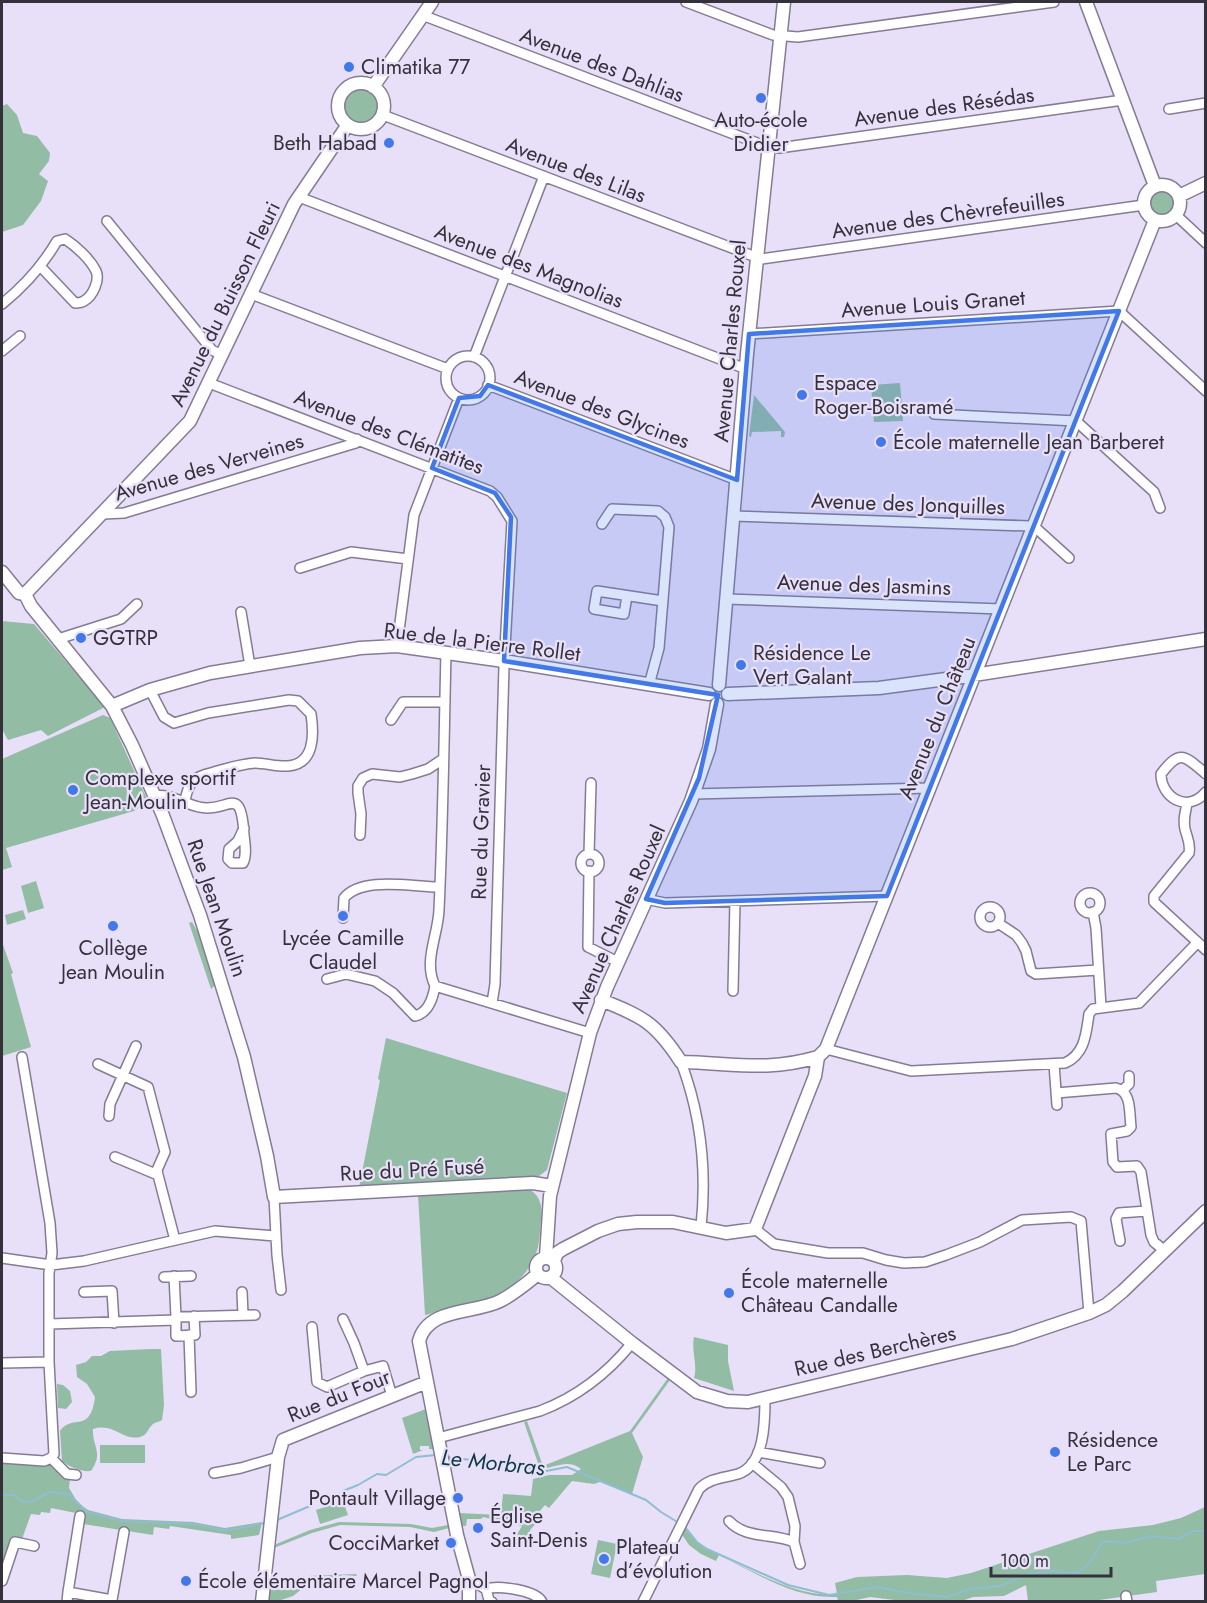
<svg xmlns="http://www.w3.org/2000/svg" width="1207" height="1603" viewBox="0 0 1207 1603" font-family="Jost,sans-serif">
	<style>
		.green { fill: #93bca5 }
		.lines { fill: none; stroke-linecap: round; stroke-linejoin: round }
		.stream { stroke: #8ebed1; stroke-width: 2 }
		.minor-casing { stroke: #857c93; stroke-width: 12 }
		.tertiary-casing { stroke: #857c93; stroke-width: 15 }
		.minor { stroke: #fff; stroke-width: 9 }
		.tertiary { stroke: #fff; stroke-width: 12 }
		.marked { fill: #4378e9; fill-opacity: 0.2; stroke: #4378e9; stroke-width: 4.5; stroke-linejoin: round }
		.poi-dot { fill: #4378e9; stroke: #e8dff8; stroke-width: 2 }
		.labels { text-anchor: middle; stroke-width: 4.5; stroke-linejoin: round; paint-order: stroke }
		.street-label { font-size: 21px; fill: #35313b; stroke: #e8dff8 }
		.poi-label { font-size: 21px; fill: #35313b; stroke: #e8dff8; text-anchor: start }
		.water-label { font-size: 22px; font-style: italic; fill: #0d3846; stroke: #e8dff8 }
	</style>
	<rect width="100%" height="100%" fill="#e8dff8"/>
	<path class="green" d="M356,87L370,89L369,92L372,90C403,123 338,141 341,104C342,96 348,91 356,87Z
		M7,104L17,115L23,133L37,136L50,153L49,161L39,174L48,181L41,201L23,225L2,232V106Z
		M1150 203a12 12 0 1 1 24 0a12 12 0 1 1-24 0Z
		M900,383L903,421L874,422L871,385Z
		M754,395L785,432L784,437H781V431L752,432L751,437L749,436Z
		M2,621L34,624L105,707L48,736L41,730L8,740L2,729Z
		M103,715L110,718L148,801L134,811L6,848L12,867L2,870V759Z
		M36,881L44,908L28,913L21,886Z
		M23,910L26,919L7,925L5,915Z
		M192,922L200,936L216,984L211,989L189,923Z
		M2,942L13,973L11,974L31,1047L2,1056Z
		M386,1038L567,1093L547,1170L539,1176L359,1188L380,1080L378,1079Z
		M528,1189C540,1194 543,1207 541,1220C540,1227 540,1237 538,1247C524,1299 469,1303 425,1315L418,1195Z
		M694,1337L728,1345V1361L734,1391L694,1378C698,1364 691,1352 694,1337Z
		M150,1349H161L164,1405L162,1420C159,1422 156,1422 153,1424C147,1429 148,1435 140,1437C122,1441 114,1422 93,1429C92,1447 104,1452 91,1471C80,1472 70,1467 62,1461L60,1431C73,1413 90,1435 95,1397L87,1384L77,1377L76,1365L86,1362L92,1356H101L110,1351Z
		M668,1378L670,1380L632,1433L643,1457L632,1494L600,1482L594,1484L572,1481L549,1508L545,1505L539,1512L542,1516L531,1529L521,1546L517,1544L510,1550L504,1548L516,1536L522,1526L483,1517L481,1519H467L466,1526H460L458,1513L501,1515L503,1494L531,1496L533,1479L549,1475H572L581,1469C568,1458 554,1468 540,1469L524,1422L527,1421L543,1466L630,1431Z
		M57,1384L63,1385L70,1391L72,1402L66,1409L58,1408Z
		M426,1409L434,1449H429V1446H420V1450H423L413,1454L402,1418Z
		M100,1445H145V1463H100Z
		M2,1461L45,1464L57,1468L63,1478H70L69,1488L78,1503L88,1510L122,1519L193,1522L225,1528L262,1522L259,1535L231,1539V1535L170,1526L169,1529L154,1527L153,1535L83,1524L84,1517L76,1513L51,1508L50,1513L41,1512L40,1515L31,1514L22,1539L2,1569Z
		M343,1501L348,1515L320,1524L316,1510Z
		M1205,1507V1574L1156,1581L1157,1592L1092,1601H1028L1026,1585L1004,1596L973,1597L962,1601H903L870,1597L852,1601H838L837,1597C794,1599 756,1573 719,1555L716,1561L701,1554L689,1545L681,1533L684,1527L697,1542L707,1549C743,1565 796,1599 837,1594L835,1583L857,1577L907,1575L947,1578L971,1573L1099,1531L1153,1525L1181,1518Z
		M339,1522L411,1524L432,1528L448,1525L449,1528L434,1532L410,1527L340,1525L312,1533L274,1548V1545L310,1530Z
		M598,1540L617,1544L610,1578L591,1574Z
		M356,1574L357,1576L342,1575L341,1578L317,1577L293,1596L278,1601L267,1602L268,1590L300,1589L308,1576Z"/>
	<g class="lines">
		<path class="stream" d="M448,1456L450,1458L509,1463L525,1465L534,1471L541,1472L567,1467L646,1500L661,1512L679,1523
			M343,1491L358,1485L377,1474L386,1475L416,1457L436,1455
			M2,1495H14L23,1502H31L50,1492L69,1494L87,1512L123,1521L194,1524L223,1530L236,1529L265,1523
			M277,1520L310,1506
			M684,1526L697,1542L707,1549L788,1585L829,1595L877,1587L908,1593L947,1597L970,1589L1001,1586L1025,1575L1051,1571L1078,1573C1094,1561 1092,1557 1103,1541L1125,1543L1151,1536L1178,1539L1193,1531H1206"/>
		<g class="minor-casing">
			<path id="minor" d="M686,2L773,35L798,37L1054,2
				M422,15L765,146L779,148L1123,100
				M1169,109L1206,103
				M383,115L761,259L1144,205
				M299,197L746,369
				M1176,215L1206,243
				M107,221L212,350L222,355
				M251,294L448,369
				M2,304C23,287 43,265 57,241L65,239C76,246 90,259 96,271C100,280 93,296 84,301C81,303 78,303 75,303L40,266
				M749,334L1119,311L1206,391
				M2,351L20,336
				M446 378a22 22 0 1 1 44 0a22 22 0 1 1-44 0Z
				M474,357L544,176
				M209,383L490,491L497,497L512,521L504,666L495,984L492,1003
				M488,385L737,480
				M934,414L1076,421L1154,492L1160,508
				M103,514L124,513L349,445L356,443L357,439
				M733,516L1029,526L1037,529L1069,558
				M602,524L612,509L658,511L665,517L669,527L659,648L649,685
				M300,568L351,552L408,559
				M627,596L624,614L594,609L597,591L663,601
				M727,599L1001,609
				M241,612L250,666
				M58,639L121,619L137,604
				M397,646L414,515L459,398
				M150,690L164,717L174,723L208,713L289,700L298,701L311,714C314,734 315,764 288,766C277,767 266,763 255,763C241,764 228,768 214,772C205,775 195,776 190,785C187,790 186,797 184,803
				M391,720L403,702H445
				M1206,774C1184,755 1180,749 1161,774C1161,797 1187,814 1206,792
				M693,794L930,788
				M154,796C169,793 185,804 199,807C228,814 241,781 244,835C245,844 247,855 243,863H232L228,859L229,849L238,841L244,828
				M1187,804C1185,813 1183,820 1185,829C1187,838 1191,843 1189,853L1154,896V902L1206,950
				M360,835L361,814L358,793V786L363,778L372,774L400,777L412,774L428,769L443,759
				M581 863a9 9 0 1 1 18 0a9 9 0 1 1-18 0Z
				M589,854L591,783
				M589,871L588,947L618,962
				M1080 903a10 10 0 1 1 20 0a10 10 0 1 1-20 0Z
				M646,899L665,903L887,896
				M980 917a10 10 0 1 1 20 0a10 10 0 1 1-20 0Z
				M1093,912L1096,928L1101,1007
				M343,918L344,898C362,876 412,887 439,887
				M998,923L1016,935L1022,943L1026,951L1031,971L1036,974L1098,970
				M327,979L346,974L375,981L393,993L415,1016C428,1013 433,998 435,986
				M435,986C423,961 438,936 439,910C443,824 444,738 446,652
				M435,986L590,1033
				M733,991L735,901
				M826,1049L911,1071L1065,1063C1085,1054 1086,1034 1089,1014L1093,1009L1139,1003L1197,943
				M681,1062C701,1115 707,1170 701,1227
				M98,1064L148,1087L165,1152L157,1170L158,1175L175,1240
				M1054,1064L1057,1105
				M1123,1090L1129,1084V1076
				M1056,1093L1116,1088C1132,1092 1129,1112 1131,1127L1127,1131L1111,1134L1113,1162L1117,1167L1137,1166L1141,1172L1151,1235L1154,1242L1165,1251
				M109,1116L110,1104L136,1046
				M115,1157L158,1175
				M274,1197L277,1255L281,1290
				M755,1229L774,1244L828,1253H863L886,1260L904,1263L925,1262L946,1255L980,1242L1022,1220L1071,1217L1081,1221L1089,1313
				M1120,1241L1116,1219L1119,1213L1147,1211
				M2,1258L51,1265L84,1261L215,1231L275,1236
				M174,1276L176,1317
				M164,1277L191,1276
				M84,1292L112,1291L114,1323
				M242,1292L243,1315
				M194,1316L195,1335L176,1336V1317L255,1315
				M343,1319L354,1343L364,1371
				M49,1324L176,1320
				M312,1327L317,1382L327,1387L364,1371L383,1366L392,1396
				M189,1335L191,1392
				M2,1363L49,1362
				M438,1438L540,1411C577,1397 607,1374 632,1343
				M758,1452L820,1463
				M2,1458L44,1461L51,1458L54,1454L49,1362V1273L52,1253L50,1223L22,1057
				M51,1458L67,1474L76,1475
				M752,1463L781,1487L788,1497L795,1526L794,1542L800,1564
				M214,1473L241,1468L278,1457
				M729,1521C745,1539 773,1533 794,1542
				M469,1579L486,1589L489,1600L492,1602
				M2,1581L15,1542L34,1546
				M486,1589C498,1585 536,1590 542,1602
				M68,1592L80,1516
				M1126,1596L1127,1602
				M112,1600L124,1532
				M67,1602L68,1592L112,1600V1602
				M643,1602L699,1489C709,1478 724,1478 738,1474C765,1465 765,1421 765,1398"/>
		</g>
		<g class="tertiary-casing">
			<path id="tertiary" d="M1086,2L1155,186
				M338 106a23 23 0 1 1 46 0a23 23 0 1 1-46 0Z
				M373,87L432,2
				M1144 203a18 18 0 1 1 36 0a18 18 0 1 1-36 0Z
				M1179,196L1206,183
				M2,572L19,593L25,594
				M25,594L31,606L112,706L132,745L162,813L200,915L244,1057L267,1156L274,1197L533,1183L552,1186
				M25,594L190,421L294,204L347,126
				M719,685L747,354L784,2
				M728,694L879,688L961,677L1206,639
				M112,706L150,690L210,673L360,648L397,646L504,661L709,694
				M601,1000C642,1016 656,1023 681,1062C733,1063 767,1072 818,1057
				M546,1257L550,1196L590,1033L607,987L691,801L709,749L717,704
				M536 1268a10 10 0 1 1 20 0a10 10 0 1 1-20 0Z
				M554,1261L557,1253L563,1249L598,1231L618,1224L637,1222H673L726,1233L755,1229L815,1076L818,1057L826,1049L1155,220
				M550,1277L632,1343L697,1392L727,1401L748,1402L1012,1339L1089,1313L1106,1305L1123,1291L1206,1211
				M262,1602L278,1457L283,1440L427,1382
				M469,1602V1579L457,1535L419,1341C428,1307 474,1314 500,1301C514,1294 526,1284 538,1274"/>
		</g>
		<use href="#minor" class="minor"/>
		<use href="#tertiary" class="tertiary"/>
	</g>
	<path class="marked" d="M1119,311L887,896L665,903L646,899L699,778L718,695L504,661L511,517L495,493L432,468L459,398L480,396L488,385L737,480L749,334Z"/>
	<g class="poi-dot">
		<circle cx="349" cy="67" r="6"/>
		<circle cx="761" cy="98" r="6"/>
		<circle cx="389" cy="143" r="6"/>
		<circle cx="802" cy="395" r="6"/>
		<circle cx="881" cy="442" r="6"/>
		<circle cx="81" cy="638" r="6"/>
		<circle cx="741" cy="665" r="6"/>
		<circle cx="73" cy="790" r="6"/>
		<circle cx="343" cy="916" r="6"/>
		<circle cx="113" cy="926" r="6"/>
		<circle cx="729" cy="1293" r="6"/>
		<circle cx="1055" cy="1452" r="6"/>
		<circle cx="458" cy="1498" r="6"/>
		<circle cx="478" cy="1528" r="6"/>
		<circle cx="451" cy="1543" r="6"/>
		<circle cx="604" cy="1559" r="6"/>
		<circle cx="186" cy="1581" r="6"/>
	</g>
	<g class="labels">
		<g class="street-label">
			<text transform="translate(602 65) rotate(21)" y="7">Avenue des Dahlias</text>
			<text transform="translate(944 107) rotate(-8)" y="7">Avenue des Résédas</text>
			<text transform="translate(576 170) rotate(21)" y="7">Avenue des Lilas</text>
			<text transform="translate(948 215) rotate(-8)" y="7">Avenue des Chèvrefeuilles</text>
			<text transform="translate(529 266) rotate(21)" y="7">Avenue des Magnolias</text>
			<text transform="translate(225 304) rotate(-64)" y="7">Avenue du Buisson Fleuri</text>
			<text transform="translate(933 304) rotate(-4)" y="7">Avenue Louis Granet</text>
			<text transform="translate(730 341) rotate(-85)" y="7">Avenue Charles Rouxel</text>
			<text transform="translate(602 409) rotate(21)" y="7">Avenue des Glycines</text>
			<text transform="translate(389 432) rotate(21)" y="7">Avenue des Clématites</text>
			<text transform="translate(209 467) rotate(-16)" y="7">Avenue des Verveines</text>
			<text transform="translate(908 504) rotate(2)" y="7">Avenue des Jonquilles</text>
			<text transform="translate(864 585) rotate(2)" y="7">Avenue des Jasmins</text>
			<text transform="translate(482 642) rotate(7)" y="7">Rue de la Pierre Rollet</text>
			<text transform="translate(937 718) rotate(-68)" y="7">Avenue du Château</text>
			<text transform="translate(481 832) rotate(-88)" y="7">Rue du Gravier</text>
			<text transform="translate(217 908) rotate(71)" y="7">Rue Jean Moulin</text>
			<text transform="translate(618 919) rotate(-66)" y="7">Avenue Charles Rouxel</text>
			<text transform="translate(412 1170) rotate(-3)" y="7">Rue du Pré Fusé</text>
			<text transform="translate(875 1351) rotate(-13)" y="7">Rue des Berchères</text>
			<text transform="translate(339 1396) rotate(-22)" y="7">Rue du Four</text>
		</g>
		<g class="poi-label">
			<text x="361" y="74">Climatika 77</text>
			<text x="761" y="127" text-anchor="middle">Auto-école<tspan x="761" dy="24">Didier</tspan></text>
			<text x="377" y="150" text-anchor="end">Beth Habad</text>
			<text x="814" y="390">Espace<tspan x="814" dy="24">Roger-Boisramé</tspan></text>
			<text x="893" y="449">École maternelle Jean Barberet</text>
			<text x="93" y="645">GGTRP</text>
			<text x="753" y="660">Résidence Le<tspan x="753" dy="24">Vert Galant</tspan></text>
			<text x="85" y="785">Complexe sportif<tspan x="85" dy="24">Jean-Moulin</tspan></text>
			<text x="343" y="945" text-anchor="middle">Lycée Camille<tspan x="343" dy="24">Claudel</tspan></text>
			<text x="113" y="955" text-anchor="middle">Collège<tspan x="113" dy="24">Jean Moulin</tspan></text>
			<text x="741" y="1288">École maternelle<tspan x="741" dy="24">Château Candalle</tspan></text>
			<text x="1067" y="1447">Résidence<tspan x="1067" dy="24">Le Parc</tspan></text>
			<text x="446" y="1505" text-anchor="end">Pontault Village</text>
			<text x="490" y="1523">Église<tspan x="490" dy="24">Saint-Denis</tspan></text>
			<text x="439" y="1550" text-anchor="end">CocciMarket</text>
			<text x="616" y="1554">Plateau<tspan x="616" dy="24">d’évolution</tspan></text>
			<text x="198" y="1588">École élémentaire Marcel Pagnol</text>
		</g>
		<g class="water-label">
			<text transform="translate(493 1462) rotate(6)" y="8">Le Morbras</text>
		</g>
	</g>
	<rect width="1207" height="1603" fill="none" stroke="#35313b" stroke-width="6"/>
	<path d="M991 1567v9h120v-9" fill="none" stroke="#35313b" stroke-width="3"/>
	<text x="1000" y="1567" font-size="18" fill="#35313b" stroke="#e8dff8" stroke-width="4.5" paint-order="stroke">100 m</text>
</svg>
